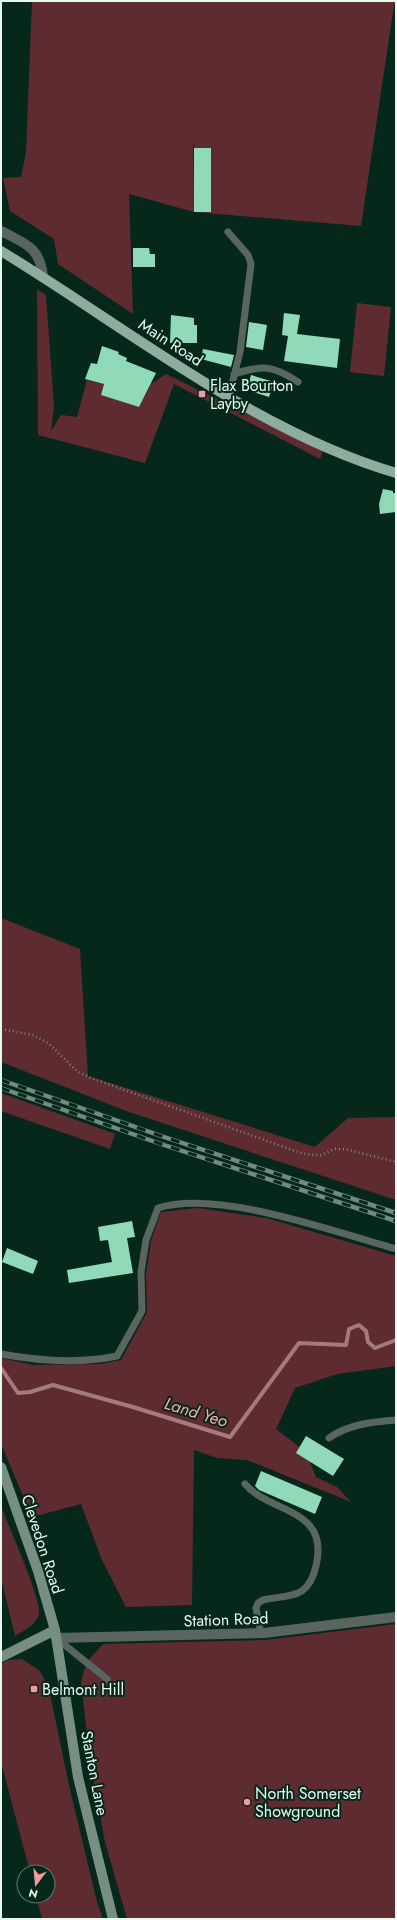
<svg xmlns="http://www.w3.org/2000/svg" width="397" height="1920" viewBox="0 0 397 1920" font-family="Jost,sans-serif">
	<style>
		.green { fill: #5e2b30; fill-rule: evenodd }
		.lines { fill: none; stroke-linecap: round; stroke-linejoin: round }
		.stream { stroke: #a47b7d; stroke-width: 4 }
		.building { fill: #90dab9 }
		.path { stroke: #748e83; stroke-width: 2.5; stroke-dasharray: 1 3; stroke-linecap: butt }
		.service { stroke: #58665f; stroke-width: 7 }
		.minor { stroke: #58665f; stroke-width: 10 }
		.secondary { stroke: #778e83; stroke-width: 10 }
		.primary { stroke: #8fad9e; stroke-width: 10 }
		.rail-casing { stroke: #718b80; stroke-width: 4.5 }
		.rail { stroke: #06281b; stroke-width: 3; stroke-dasharray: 9; stroke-linecap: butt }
		.poi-dot { fill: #f49aa0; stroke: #06281b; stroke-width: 1.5 }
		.labels { text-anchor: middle; stroke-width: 4; stroke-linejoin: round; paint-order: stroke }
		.street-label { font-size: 16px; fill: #e6f8ef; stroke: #06281b }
		.poi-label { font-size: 16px; fill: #e6f8ef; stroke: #06281b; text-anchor: start }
		.water-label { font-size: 17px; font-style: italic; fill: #fbabaf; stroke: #06281b }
	</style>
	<rect width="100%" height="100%" fill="#06281b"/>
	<path class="green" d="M32,1H396V5H394L361,226L194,212L129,194L133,314L58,264L54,239L10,211L3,178L21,177L26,152ZM193,140L194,148H211V212L194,211Z
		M37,289L46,295L54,407L51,431L61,415L77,417L87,380L104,384L101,395L139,407L151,384L166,374L323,451L320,459L174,384L145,463L38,435Z
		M357,303L391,307L384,376L350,372Z
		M1,918L80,949L88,1076L315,1147L348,1118L396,1117V1200L129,1112L1,1062Z
		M1,1093L115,1134L110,1149L1,1111Z
		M198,1208L266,1218L396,1256V1366L337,1374L295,1388L276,1429L306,1452L316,1477L337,1487L351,1502L247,1460L217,1458L194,1450L192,1605L126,1607L102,1560L81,1504L32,1517L1,1444V1358L33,1365L100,1364L121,1360L147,1312L146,1274L151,1241L161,1212Z
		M1,1506C8,1525 41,1598 39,1613C38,1624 23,1631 15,1636L1,1578Z
		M396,1624V1919H127L105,1842L90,1761L81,1682L86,1663L103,1644L265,1640Z
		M22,1659L40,1671L49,1689L69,1785L97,1902L103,1919H42L36,1896H48V1872H30L1,1762V1664L8,1660Z"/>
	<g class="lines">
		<path class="stream" d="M1,1368L18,1393L30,1392L53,1385L133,1407L230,1437L299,1343L346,1345L349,1329L359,1325L366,1331L368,1342L375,1348L396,1340"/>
	</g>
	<path class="building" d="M194,148H211V212H194Z
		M133,248H149L150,254H155V267H133Z
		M284,313L300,315L297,334L340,339L337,368L284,361L288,336L282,335Z
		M171,315L194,318V325H197V343H170Z
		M249,322L267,325L263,350L246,347Z
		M102,346L119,352L118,354L127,358L126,361L156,373L139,407L101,395L104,384L85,379L91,363L97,364Z
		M203,349L234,355L231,367L201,359Z
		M251,375L274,382L269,397L247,390Z
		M383,489L393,491V493H396V512L380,514L379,504Z
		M132,1221L135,1237L127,1238L133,1273L69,1283L67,1270L112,1262L108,1240L100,1241L98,1227Z
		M7,1248L38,1261L33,1274L2,1262Z
		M306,1436L344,1459L333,1476L296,1453Z
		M261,1471L322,1497L315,1514L259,1490L255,1486Z"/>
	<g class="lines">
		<path class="path" d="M1,1029L33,1035L48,1043L78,1072L91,1078L298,1152L310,1155H321L335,1149H345L396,1162"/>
		<path class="service" d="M228,232L248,255L251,264L240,352L229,396
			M234,374C262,365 273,365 298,382
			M1,1354C39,1361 79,1364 117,1356L142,1311L141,1272L146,1240L158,1208C218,1189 335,1232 396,1249
			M329,1438C349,1424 372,1422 396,1420
			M245,1484C270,1514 330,1507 316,1566C308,1600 291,1594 263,1600L258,1603L256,1608L261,1634
			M56,1638L107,1679"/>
		<path class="minor" d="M1,231C26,244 40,247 43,277
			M56,1638L264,1633L396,1617"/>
		<path class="secondary" d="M1,1467L38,1571L55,1630L78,1777L113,1919
			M1,1657L55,1630"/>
		<path class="primary" d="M1,251C128,328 253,431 396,473"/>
		<g class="rail-casing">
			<path id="rail" d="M1,1080L164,1137L396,1213
				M1,1088L161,1144L396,1221"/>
		</g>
		<use href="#rail" class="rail"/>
	</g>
	<g class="poi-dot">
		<rect x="198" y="390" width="8" height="8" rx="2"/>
		<rect x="30" y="1685" width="8" height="8" rx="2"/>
		<circle cx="247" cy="1802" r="4"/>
	</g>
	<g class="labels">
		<g class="street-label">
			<text transform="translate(171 342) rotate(33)" y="6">Main Road</text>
			<text transform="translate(43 1544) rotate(72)" y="6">Clevedon Road</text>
			<text transform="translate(226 1619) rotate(-2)" y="6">Station Road</text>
			<text transform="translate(95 1773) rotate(79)" y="6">Stanton Lane</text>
		</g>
		<g class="poi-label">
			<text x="210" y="391">Flax Bourton<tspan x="210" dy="18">Layby</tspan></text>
			<text x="42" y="1695">Belmont Hill</text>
			<text x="255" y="1799">North Somerset<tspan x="255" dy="18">Showground</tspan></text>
		</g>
		<g class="water-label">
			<text transform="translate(196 1412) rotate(17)" y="6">Land Yeo</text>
		</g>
	</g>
	<rect width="397" height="1920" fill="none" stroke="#e6f8ef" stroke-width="4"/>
	<g transform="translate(36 1884) rotate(196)"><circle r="19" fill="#06281b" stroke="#607b70"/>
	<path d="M0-3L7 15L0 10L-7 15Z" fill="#f49aa0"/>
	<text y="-6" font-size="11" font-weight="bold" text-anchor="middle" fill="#e6f8ef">N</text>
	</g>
</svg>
